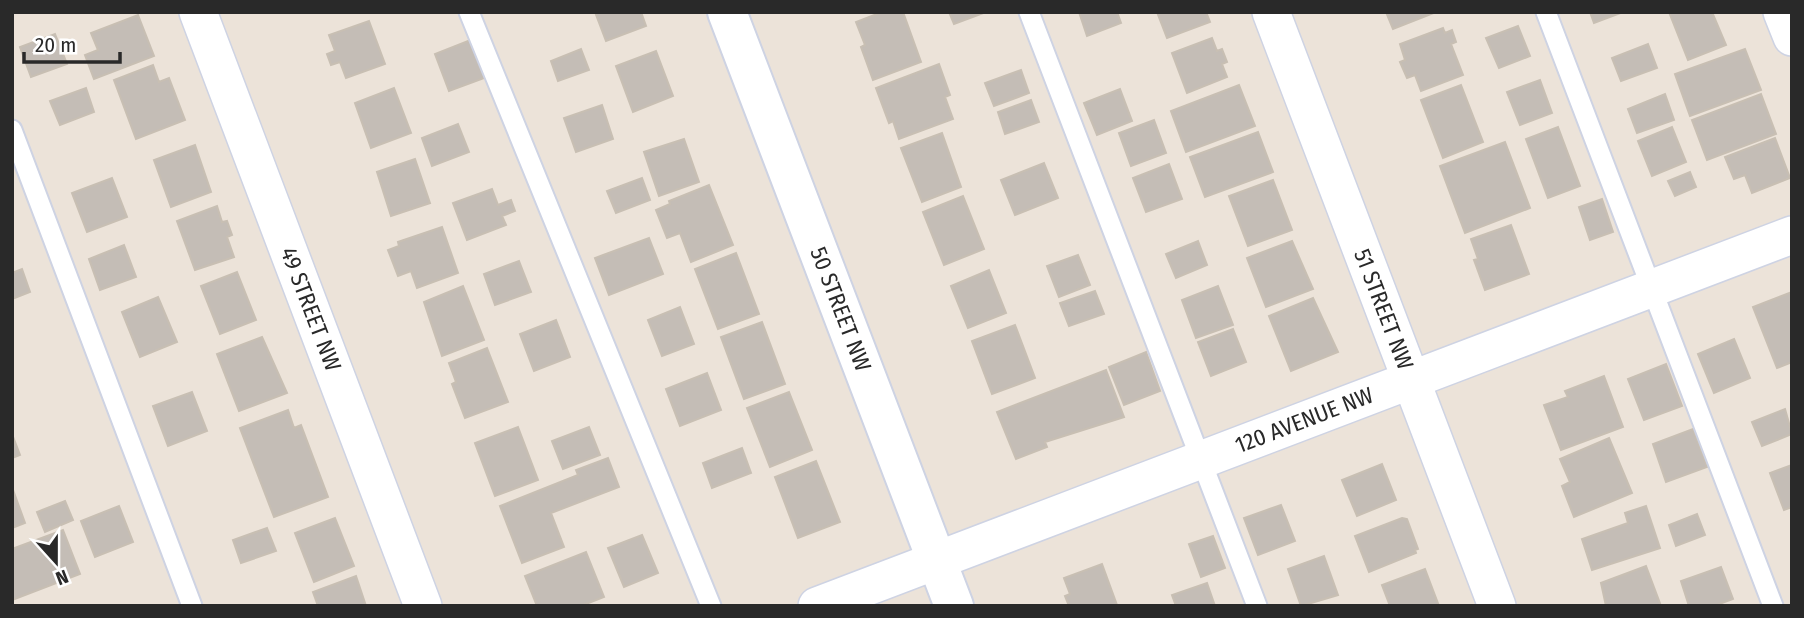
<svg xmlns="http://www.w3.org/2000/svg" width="1804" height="618" viewBox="0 0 1804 618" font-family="'Fira Sans Condensed',sans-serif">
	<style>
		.building { fill: #c4bdb6; stroke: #c8bfb3; stroke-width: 2 }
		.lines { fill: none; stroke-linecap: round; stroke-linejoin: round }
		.service-casing { stroke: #ced3e3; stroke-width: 23 }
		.minor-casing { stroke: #ced3e3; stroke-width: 40 }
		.secondary-casing { stroke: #ced3e3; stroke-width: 42 }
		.service { stroke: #fff; stroke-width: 19 }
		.minor { stroke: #fff; stroke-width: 37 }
		.secondary { stroke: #fff; stroke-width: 38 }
		.labels { text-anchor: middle; stroke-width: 7; stroke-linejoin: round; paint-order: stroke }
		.street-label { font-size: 23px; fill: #292929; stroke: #fff }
	</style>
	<rect width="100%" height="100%" fill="#ece3d9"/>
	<path class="building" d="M595,12H641L646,26L606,41Z
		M882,12H903L921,62L873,80L861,47L865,45L856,22Z
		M949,12H986L954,24Z
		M1079,12H1117L1121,23L1087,36Z
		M1157,12H1206L1210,22L1167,38Z
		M1386,12H1436L1393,29Z
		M1590,12H1623L1594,23Z
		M1669,12H1712L1726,45L1688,60Z
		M138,15L154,56L94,79L85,55L98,50L91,33Z
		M369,21L385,64L346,78L340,62L331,65L327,54L335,51L329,35Z
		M1518,26L1530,56L1499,68L1486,38Z
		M1443,28L1445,33L1452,30L1456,42L1451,44L1463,75L1421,91L1415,75L1407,78L1400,62L1405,60L1400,44Z
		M55,34L67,64L31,77L20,47Z
		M1212,38L1217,51L1222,49L1227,62L1222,64L1227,77L1187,93L1172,53Z
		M473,39L487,77L449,91L435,54Z
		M1648,44L1657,68L1621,81L1612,58Z
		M581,49L589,70L558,81L551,61Z
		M1745,49L1761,90L1690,116L1675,74Z
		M656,51L673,96L633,112L616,66Z
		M939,64L950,95L945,97L953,119L899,139L893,121L889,123L876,88Z
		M153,65L159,82L169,78L185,120L136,139L114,80Z
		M1021,70L1029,93L994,106L985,83Z
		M1540,80L1552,113L1520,125L1507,92Z
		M1239,85L1255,126L1186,152L1171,111Z
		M1461,85L1483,142L1443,158L1421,100Z
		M86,88L94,112L60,125L50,101Z
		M394,88L411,133L371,148L355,103Z
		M1120,89L1132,121L1097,135L1084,103Z
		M1665,94L1674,120L1637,133L1628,109Z
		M1761,94L1776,134L1707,160L1692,120Z
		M1031,100L1039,122L1005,134L998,112Z
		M602,105L613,139L576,152L564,118Z
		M1154,120L1166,153L1131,166L1119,133Z
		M458,124L469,152L432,166L422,138Z
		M1558,127L1580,186L1548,198L1526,139Z
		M1672,127L1686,162L1652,176L1638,141Z
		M1258,132L1273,172L1205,197L1190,157Z
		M942,133L961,187L922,202L901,148Z
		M1775,138L1790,178L1752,193L1745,175L1734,179L1725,157Z
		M684,139L699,182L659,196L644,152Z
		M1505,142L1530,208L1465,233L1440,166Z
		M195,145L211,192L171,207L154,160Z
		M415,159L430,203L391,216L377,172Z
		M1044,163L1058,198L1015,215L1001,180Z
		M1169,164L1182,199L1146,212L1133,178Z
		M1690,172L1696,187L1675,196L1668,181Z
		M112,178L127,217L87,232L72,193Z
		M642,178L650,200L616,213L607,191Z
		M1273,180L1292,230L1248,246L1229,196Z
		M709,185L733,245L691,262L680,233L667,238L656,210L670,204L669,201Z
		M492,189L498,205L511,200L515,211L502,216L506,225L467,240L453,203Z
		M963,196L984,249L944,265L923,212Z
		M1602,199L1613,232L1590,240L1579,207Z
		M217,206L222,222L227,221L232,235L227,237L234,257L195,270L177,221Z
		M1511,225L1529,274L1485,290L1474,260L1478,259L1471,239Z
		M442,227L458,273L417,288L411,271L398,276L388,250L399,246L398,242Z
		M649,238L663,274L609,295L595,258Z
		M1198,241L1207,265L1176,278L1166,254Z
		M1292,241L1313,289L1266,307L1247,258Z
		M124,245L136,277L100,290L89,259Z
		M736,253L759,314L718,329L695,269Z
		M1078,255L1090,285L1059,297L1047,266Z
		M519,261L531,292L495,305L484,274Z
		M22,269L30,292L12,299V273Z
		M989,270L1006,313L968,328L951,286Z
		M237,272L256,320L220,334L201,286Z
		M463,286L484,340L442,356L424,302Z
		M1218,286L1233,325L1196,338L1182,300Z
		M1095,291L1104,314L1069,326L1060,303Z
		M1792,292V362L1777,368L1753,307Z
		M158,297L177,342L140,357L122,312Z
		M1313,298L1338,352L1291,371L1269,316Z
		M680,307L694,344L662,356L648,320Z
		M556,320L570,357L534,371L520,334Z
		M762,322L785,384L744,399L721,337Z
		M1015,325L1035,378L992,394L972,341Z
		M1233,329L1246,362L1211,376L1198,342Z
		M262,337L287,393L239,411L217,354Z
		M1734,339L1750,378L1714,393L1698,354Z
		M487,348L508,402L465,418L452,384L456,382L449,363Z
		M1146,352L1160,391L1124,405L1109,367Z
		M1666,364L1682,406L1644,420L1628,379Z
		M1106,370L1124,417L1045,442L1047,447L1016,459L997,412Z
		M707,373L721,410L680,426L666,389Z
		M1604,376L1623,427L1561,450L1544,405L1568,397L1565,391Z
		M192,392L207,431L168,446L153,406Z
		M789,392L812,450L770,467L747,408Z
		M1785,409L1792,434L1762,446L1752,422Z
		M288,410L294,428L301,425L328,497L274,517L240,428Z
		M518,427L538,480L495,496L475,443Z
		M589,427L600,455L563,469L552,441Z
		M1693,429L1707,467L1666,482L1653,444Z
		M12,434L20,455L12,458Z
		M1609,438L1632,493L1574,517L1562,486L1570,482L1560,459Z
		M742,448L751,473L712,488L703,463Z
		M608,458L619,487L551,513L564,547L522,563L500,506L578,475L576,470Z
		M816,461L840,522L798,538L775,477Z
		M1382,464L1396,500L1357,516L1342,480Z
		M1792,465V507L1784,510L1770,473Z
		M12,487L25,523L12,528Z
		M65,501L73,520L45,532L37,512Z
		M1281,505L1295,541L1258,555L1244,518Z
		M119,506L133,542L95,557L81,521Z
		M1646,506L1660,548L1592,570L1582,539L1628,523L1625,513Z
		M1697,514L1705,535L1676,546L1669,525Z
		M335,518L354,566L314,582L295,533Z
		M1402,518L1407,519L1418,549L1415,550L1416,553L1369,572L1355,536Z
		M267,528L276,551L241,563L233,540Z
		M63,530L80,574L12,600V549Z
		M642,535L658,573L624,587L608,548Z
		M1213,536L1225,568L1201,577L1189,544Z
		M586,552L604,597L581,606H537L525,576Z
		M1324,556L1338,595L1301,606L1288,569Z
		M1102,564L1117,605L1069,606L1065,596L1070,594L1064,578Z
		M1646,566L1661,606H1606L1601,583Z
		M1721,567L1733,599L1714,606H1689L1681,581Z
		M1425,569L1439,606H1390L1382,585Z
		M356,576L366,606H318L313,592Z
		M1207,583L1215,606H1176L1172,595Z"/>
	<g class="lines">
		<g class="service-casing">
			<path id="service" d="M469,12L711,606
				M1029,12L1257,606
				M1546,12L1773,606
				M12,130L192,606"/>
		</g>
		<g class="minor-casing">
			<path id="minor" d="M198,12L423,606
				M1271,12L1497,606
				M1782,12L1792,37
				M817,606L1792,235"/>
		</g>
		<g class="secondary-casing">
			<path id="secondary" d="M727,12L954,606"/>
		</g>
		<use href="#service" class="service"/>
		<use href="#minor" class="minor"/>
		<use href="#secondary" class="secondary"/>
	</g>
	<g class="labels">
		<g class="street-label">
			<text transform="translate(311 309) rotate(69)" y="8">49 STREET NW</text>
			<text transform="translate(841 309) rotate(69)" y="8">50 STREET NW</text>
			<text transform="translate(1384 309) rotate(69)" y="8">51 STREET NW</text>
			<text transform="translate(1304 420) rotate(-21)" y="8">120 AVENUE NW</text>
		</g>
	</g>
	<rect width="1804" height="618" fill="none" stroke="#292929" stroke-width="28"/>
	<g transform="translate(56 562) rotate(159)" stroke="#ffffff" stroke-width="5" paint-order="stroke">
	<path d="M0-5L12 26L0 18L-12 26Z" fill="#292929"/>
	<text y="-10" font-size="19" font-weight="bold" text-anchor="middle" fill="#292929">N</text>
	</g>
	<path d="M24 52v10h96v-10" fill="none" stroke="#292929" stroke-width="3.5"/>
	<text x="35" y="52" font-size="21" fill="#292929" stroke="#ffffff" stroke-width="5" paint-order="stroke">20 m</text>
</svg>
